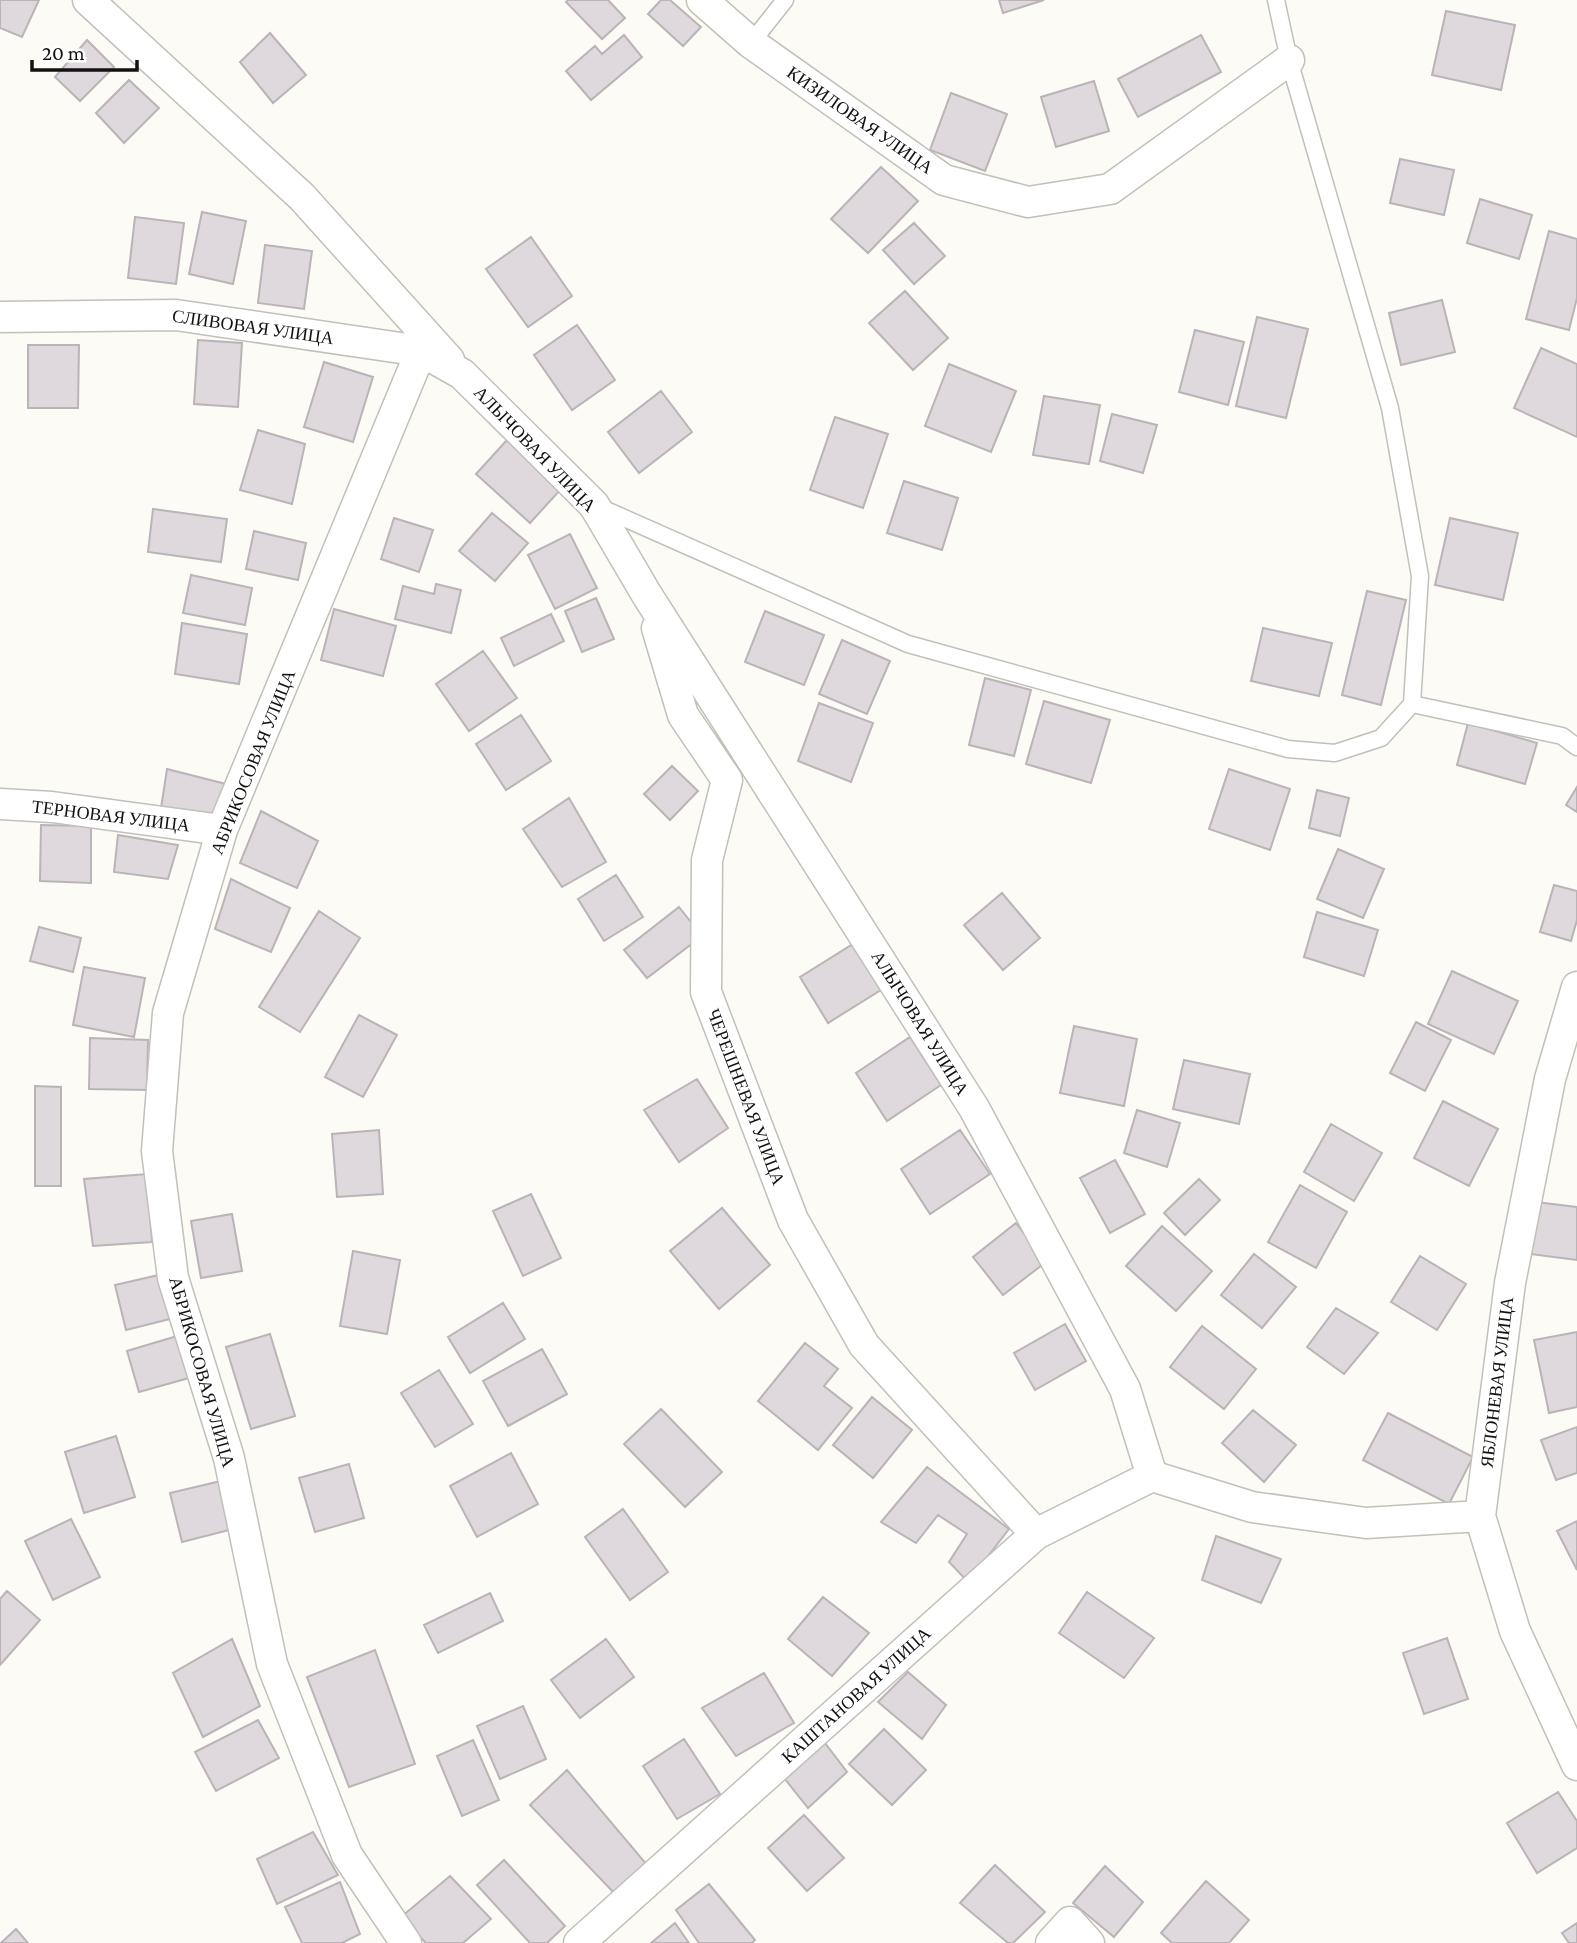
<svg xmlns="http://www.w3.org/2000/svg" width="1577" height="1943" viewBox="0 0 1577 1943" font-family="'Crimson Pro',serif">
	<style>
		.building { fill: #dfd8dc; stroke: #bab3b7; stroke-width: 2 }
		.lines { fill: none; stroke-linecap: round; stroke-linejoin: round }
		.service-casing { stroke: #c1c0b9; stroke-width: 19 }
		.minor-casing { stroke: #c1c0b9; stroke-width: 33 }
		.service { stroke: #fff; stroke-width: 16 }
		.minor { stroke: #fff; stroke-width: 30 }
		.labels { text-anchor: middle; stroke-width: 5; stroke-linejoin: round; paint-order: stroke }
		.street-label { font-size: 18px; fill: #131210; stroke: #fff }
	</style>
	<rect width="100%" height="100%" fill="#fdfbf5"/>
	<path class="building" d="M0,0H39L22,37L0,28Z
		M568,0H608L625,18L602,39L566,2Z
		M661,0H670L701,27L683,46L648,14Z
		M999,0H1044L1003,13Z
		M1446,11L1515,25L1501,90L1432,75Z
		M270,33L306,75L273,103L240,62Z
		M624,35L642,57L591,100L566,71L595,46L602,54Z
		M1201,35L1221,72L1138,117L1118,79Z
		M87,40L114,67L80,101L55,77Z
		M129,80L159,108L124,143L96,113Z
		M1094,81L1109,131L1056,147L1041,97Z
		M951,93L1007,114L985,171L930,150Z
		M1400,159L1454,170L1444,215L1390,203Z
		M881,167L918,201L868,253L831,219Z
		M1480,199L1532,215L1519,259L1467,243Z
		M202,212L246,221L233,284L189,274Z
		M135,217L184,223L176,284L128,278Z
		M914,223L945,256L914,284L883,250Z
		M1549,231L1577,239V298L1569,330L1526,319Z
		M531,237L572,296L528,327L486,269Z
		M265,245L312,251L304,309L258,303Z
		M905,291L948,338L913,370L869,323Z
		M1442,300L1455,352L1401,365L1389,313Z
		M1257,317L1308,329L1286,418L1236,406Z
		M577,325L615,380L572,410L534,355Z
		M1195,330L1244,342L1228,405L1179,392Z
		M198,340L242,343L238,407L194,404Z
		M28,345H79L78,408H28Z
		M1541,348L1577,364V437L1514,408Z
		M324,362L373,377L353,442L304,427Z
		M949,364L1016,391L991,452L925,426Z
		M661,391L692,432L639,473L608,432Z
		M1044,396L1100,405L1089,464L1033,455Z
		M1112,414L1157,425L1143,473L1100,461Z
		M835,417L888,434L863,508L810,490Z
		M258,430L305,444L292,504L240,490Z
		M507,440L561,489L530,523L476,474Z
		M904,481L958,498L942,550L887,533Z
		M153,509L227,519L221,562L148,552Z
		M492,513L528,543L495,581L459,551Z
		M394,518L433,530L419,572L381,559Z
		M1450,518L1518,533L1503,600L1435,585Z
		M254,531L306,543L298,580L246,569Z
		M570,534L597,588L555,609L528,555Z
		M191,575L252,588L245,625L183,613Z
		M436,584L461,590L451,633L395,619L403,586L434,594Z
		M1367,591L1406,600L1381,705L1342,695Z
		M596,598L614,639L582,652L565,611Z
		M334,609L396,626L383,676L321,660Z
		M765,611L824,635L804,685L745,662Z
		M551,614L564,641L514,666L501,638Z
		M182,623L247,634L239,684L175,674Z
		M1263,628L1332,643L1319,696L1251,681Z
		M842,640L890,661L867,714L819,694Z
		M483,651L517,698L469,731L436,684Z
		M985,678L1031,690L1014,756L969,745Z
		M1044,701L1110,720L1091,783L1026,764Z
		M819,703L873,723L851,782L798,761Z
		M521,715L551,761L506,790L476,744Z
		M1468,723L1537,743L1525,784L1457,765Z
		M672,766L698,791L670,820L644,794Z
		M167,769L226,784L214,818L161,808Z
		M1229,769L1290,789L1270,850L1209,829Z
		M1577,787V812L1566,805Z
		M1317,790L1349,798L1340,836L1309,828Z
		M569,798L606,862L562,887L523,829Z
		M261,811L318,841L297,888L240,863Z
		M41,825L91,826V883L40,881Z
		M118,835L178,845L168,879L114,872Z
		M1338,849L1384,869L1363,918L1317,899Z
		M616,875L643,917L604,941L578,899Z
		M231,879L290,908L271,952L215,929Z
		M1554,885L1577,891V920L1571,941L1540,932Z
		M1002,893L1040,938L1003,970L964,925Z
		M679,907L702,936L647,978L624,950Z
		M319,911L360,938L300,1032L259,1007Z
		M1317,912L1378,930L1364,976L1304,957Z
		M39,927L81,938L73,972L30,961Z
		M853,944L881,990L828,1023L800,977Z
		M84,967L145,978L134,1037L73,1025Z
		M1452,971L1518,1001L1494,1054L1428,1024Z
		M359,1015L397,1035L363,1097L325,1077Z
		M1416,1022L1451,1040L1425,1091L1390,1073Z
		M1074,1026L1137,1039L1124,1106L1060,1093Z
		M910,1037L941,1085L887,1121L856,1073Z
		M90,1038L148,1040L147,1090L89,1089Z
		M1184,1060L1250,1074L1239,1124L1173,1109Z
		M697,1079L728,1128L679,1162L644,1110Z
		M35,1086L61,1087V1186H35Z
		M1443,1101L1498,1129L1469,1186L1414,1158Z
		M1137,1110L1180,1123L1167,1167L1124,1153Z
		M1331,1124L1382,1153L1354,1201L1304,1172Z
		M379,1130L383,1194L337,1197L332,1134Z
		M960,1130L990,1174L930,1214L901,1169Z
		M1115,1160L1145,1214L1110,1233L1080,1178Z
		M147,1174L152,1242L93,1246L84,1179Z
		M1199,1179L1220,1200L1185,1235L1164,1213Z
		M1300,1185L1347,1212L1316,1268L1268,1242Z
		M531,1194L561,1258L523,1276L493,1211Z
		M1536,1202L1577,1207V1260L1530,1254Z
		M722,1208L770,1265L719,1309L670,1251Z
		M232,1214L242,1271L201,1278L191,1221Z
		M1016,1223L1046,1262L1003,1295L973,1257Z
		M1162,1226L1212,1271L1176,1311L1126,1266Z
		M353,1251L400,1260L387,1334L340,1326Z
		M1254,1254L1296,1287L1262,1328L1221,1295Z
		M1420,1256L1466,1284L1437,1330L1391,1302Z
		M163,1274L174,1318L126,1330L115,1285Z
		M503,1303L525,1339L470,1373L448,1337Z
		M1336,1308L1378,1333L1344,1374L1307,1347Z
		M1065,1324L1086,1361L1035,1390L1014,1353Z
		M1202,1326L1256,1369L1224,1409L1170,1367Z
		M1577,1332V1407L1549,1413L1534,1340Z
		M270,1334L295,1416L251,1429L226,1347Z
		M177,1336L189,1378L139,1392L127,1351Z
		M805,1343L838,1369L824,1386L852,1408L818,1450L758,1401Z
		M542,1349L567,1394L508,1426L483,1381Z
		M439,1370L473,1424L435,1447L401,1393Z
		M872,1397L912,1430L873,1478L833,1445Z
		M661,1409L722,1472L685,1507L624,1444Z
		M1253,1410L1296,1445L1264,1482L1222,1443Z
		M1388,1413L1473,1457L1449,1504L1363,1460Z
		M1577,1427V1473L1556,1480L1541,1440Z
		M116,1436L135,1497L84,1513L65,1452Z
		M511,1453L538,1504L477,1537L450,1486Z
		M349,1464L364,1518L315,1532L299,1478Z
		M927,1467L1009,1529L968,1582L949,1562L967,1534L938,1515L916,1543L881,1522Z
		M221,1481L233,1529L182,1542L170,1493Z
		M623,1509L668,1572L630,1600L585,1537Z
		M71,1519L100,1577L53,1600L25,1541Z
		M1577,1521V1570L1557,1531Z
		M1216,1536L1281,1559L1261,1603L1202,1580Z
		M7,1591L40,1620L0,1665V1599Z
		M1087,1592L1154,1638L1124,1678L1059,1633Z
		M490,1593L503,1621L438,1653L424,1625Z
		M823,1597L869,1633L832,1676L788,1639Z
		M1447,1638L1468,1699L1424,1714L1403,1653Z
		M232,1639L260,1706L203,1737L173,1673Z
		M606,1639L634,1677L580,1718L551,1680Z
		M375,1650L415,1764L349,1787L307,1677Z
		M908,1672L946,1705L922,1739L878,1702Z
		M764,1673L794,1723L736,1756L702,1708Z
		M523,1706L546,1759L500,1779L477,1726Z
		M258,1720L279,1758L216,1791L195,1752Z
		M884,1729L926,1770L892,1805L849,1764Z
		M684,1739L720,1794L677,1819L643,1766Z
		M473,1740L499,1800L462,1816L437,1756Z
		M825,1743L847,1772L808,1808L785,1779Z
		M567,1770L648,1866L614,1893L530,1805Z
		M1558,1792L1577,1821V1848L1537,1873L1507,1823Z
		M804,1815L844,1858L807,1891L768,1848Z
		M313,1832L338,1875L277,1904L257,1859Z
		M504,1860L565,1926L547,1943H530L477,1885Z
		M995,1865L1045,1912L1013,1943H1008L960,1903Z
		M1105,1866L1143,1902L1114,1937L1073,1903Z
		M450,1876L491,1919L463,1943H426L401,1917Z
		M1206,1881L1249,1920L1229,1943H1172L1161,1933Z
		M340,1882L360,1934L342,1943H302L285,1907Z
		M709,1884L755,1940L752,1943H699L676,1910Z
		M675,1923L689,1943H651Z
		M1577,1923V1943H1569L1562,1933Z
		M16,1929L28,1943H1Z"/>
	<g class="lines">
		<g class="service-casing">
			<path id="service" d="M1276,0L1289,60L1390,408L1420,576L1412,704
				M751,43L785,0
				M597,506L908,644L1288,749L1335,753L1381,738L1412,704L1562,736L1577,747"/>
		</g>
		<g class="minor-casing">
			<path id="minor" d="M88,0L302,197L449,360
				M702,0L751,43L944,180L1028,202L1110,189L1289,60
				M0,317L176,315L421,351L462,374L594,505L647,595L974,1108L1125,1389L1152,1476L1252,1507L1366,1523L1480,1516
				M657,628L683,715L727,780L707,860L706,992L793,1220L864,1345L1036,1534
				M0,804L52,807L222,830
				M1577,987L1550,1079L1510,1283L1480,1516L1515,1631L1577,1765
				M406,1943L347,1855L272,1664L229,1458L173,1278L157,1151L168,1013L222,830L421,351
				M579,1943L1036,1534L1152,1476
				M1051,1943L1070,1922L1089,1943"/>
		</g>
		<use href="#service" class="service"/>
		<use href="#minor" class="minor"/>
	</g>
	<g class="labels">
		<g class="street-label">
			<text transform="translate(860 120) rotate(35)" y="6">КИЗИЛОВАЯ УЛИЦА</text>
			<text transform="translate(253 327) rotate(8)" y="6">СЛИВОВАЯ УЛИЦА</text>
			<text transform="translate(535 449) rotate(46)" y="6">АЛЫЧОВАЯ УЛИЦА</text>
			<text transform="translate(253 762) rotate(-68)" y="6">АБРИКОСОВАЯ УЛИЦА</text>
			<text transform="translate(111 816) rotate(7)" y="6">ТЕРНОВАЯ УЛИЦА</text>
			<text transform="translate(920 1023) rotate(58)" y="6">АЛЫЧОВАЯ УЛИЦА</text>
			<text transform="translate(746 1097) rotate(69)" y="6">ЧЕРЕШНЕВАЯ УЛИЦА</text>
			<text transform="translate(202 1372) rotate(74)" y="6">АБРИКОСОВАЯ УЛИЦА</text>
			<text transform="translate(1497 1382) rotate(-83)" y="6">ЯБЛОНЕВАЯ УЛИЦА</text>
			<text transform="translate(856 1695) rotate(-42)" y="6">КАШТАНОВАЯ УЛИЦА</text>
		</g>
	</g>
	<path d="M32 60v10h105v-10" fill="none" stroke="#131210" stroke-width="3.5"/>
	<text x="42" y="60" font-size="21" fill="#131210" stroke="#ffffff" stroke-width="5" paint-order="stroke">20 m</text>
</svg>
